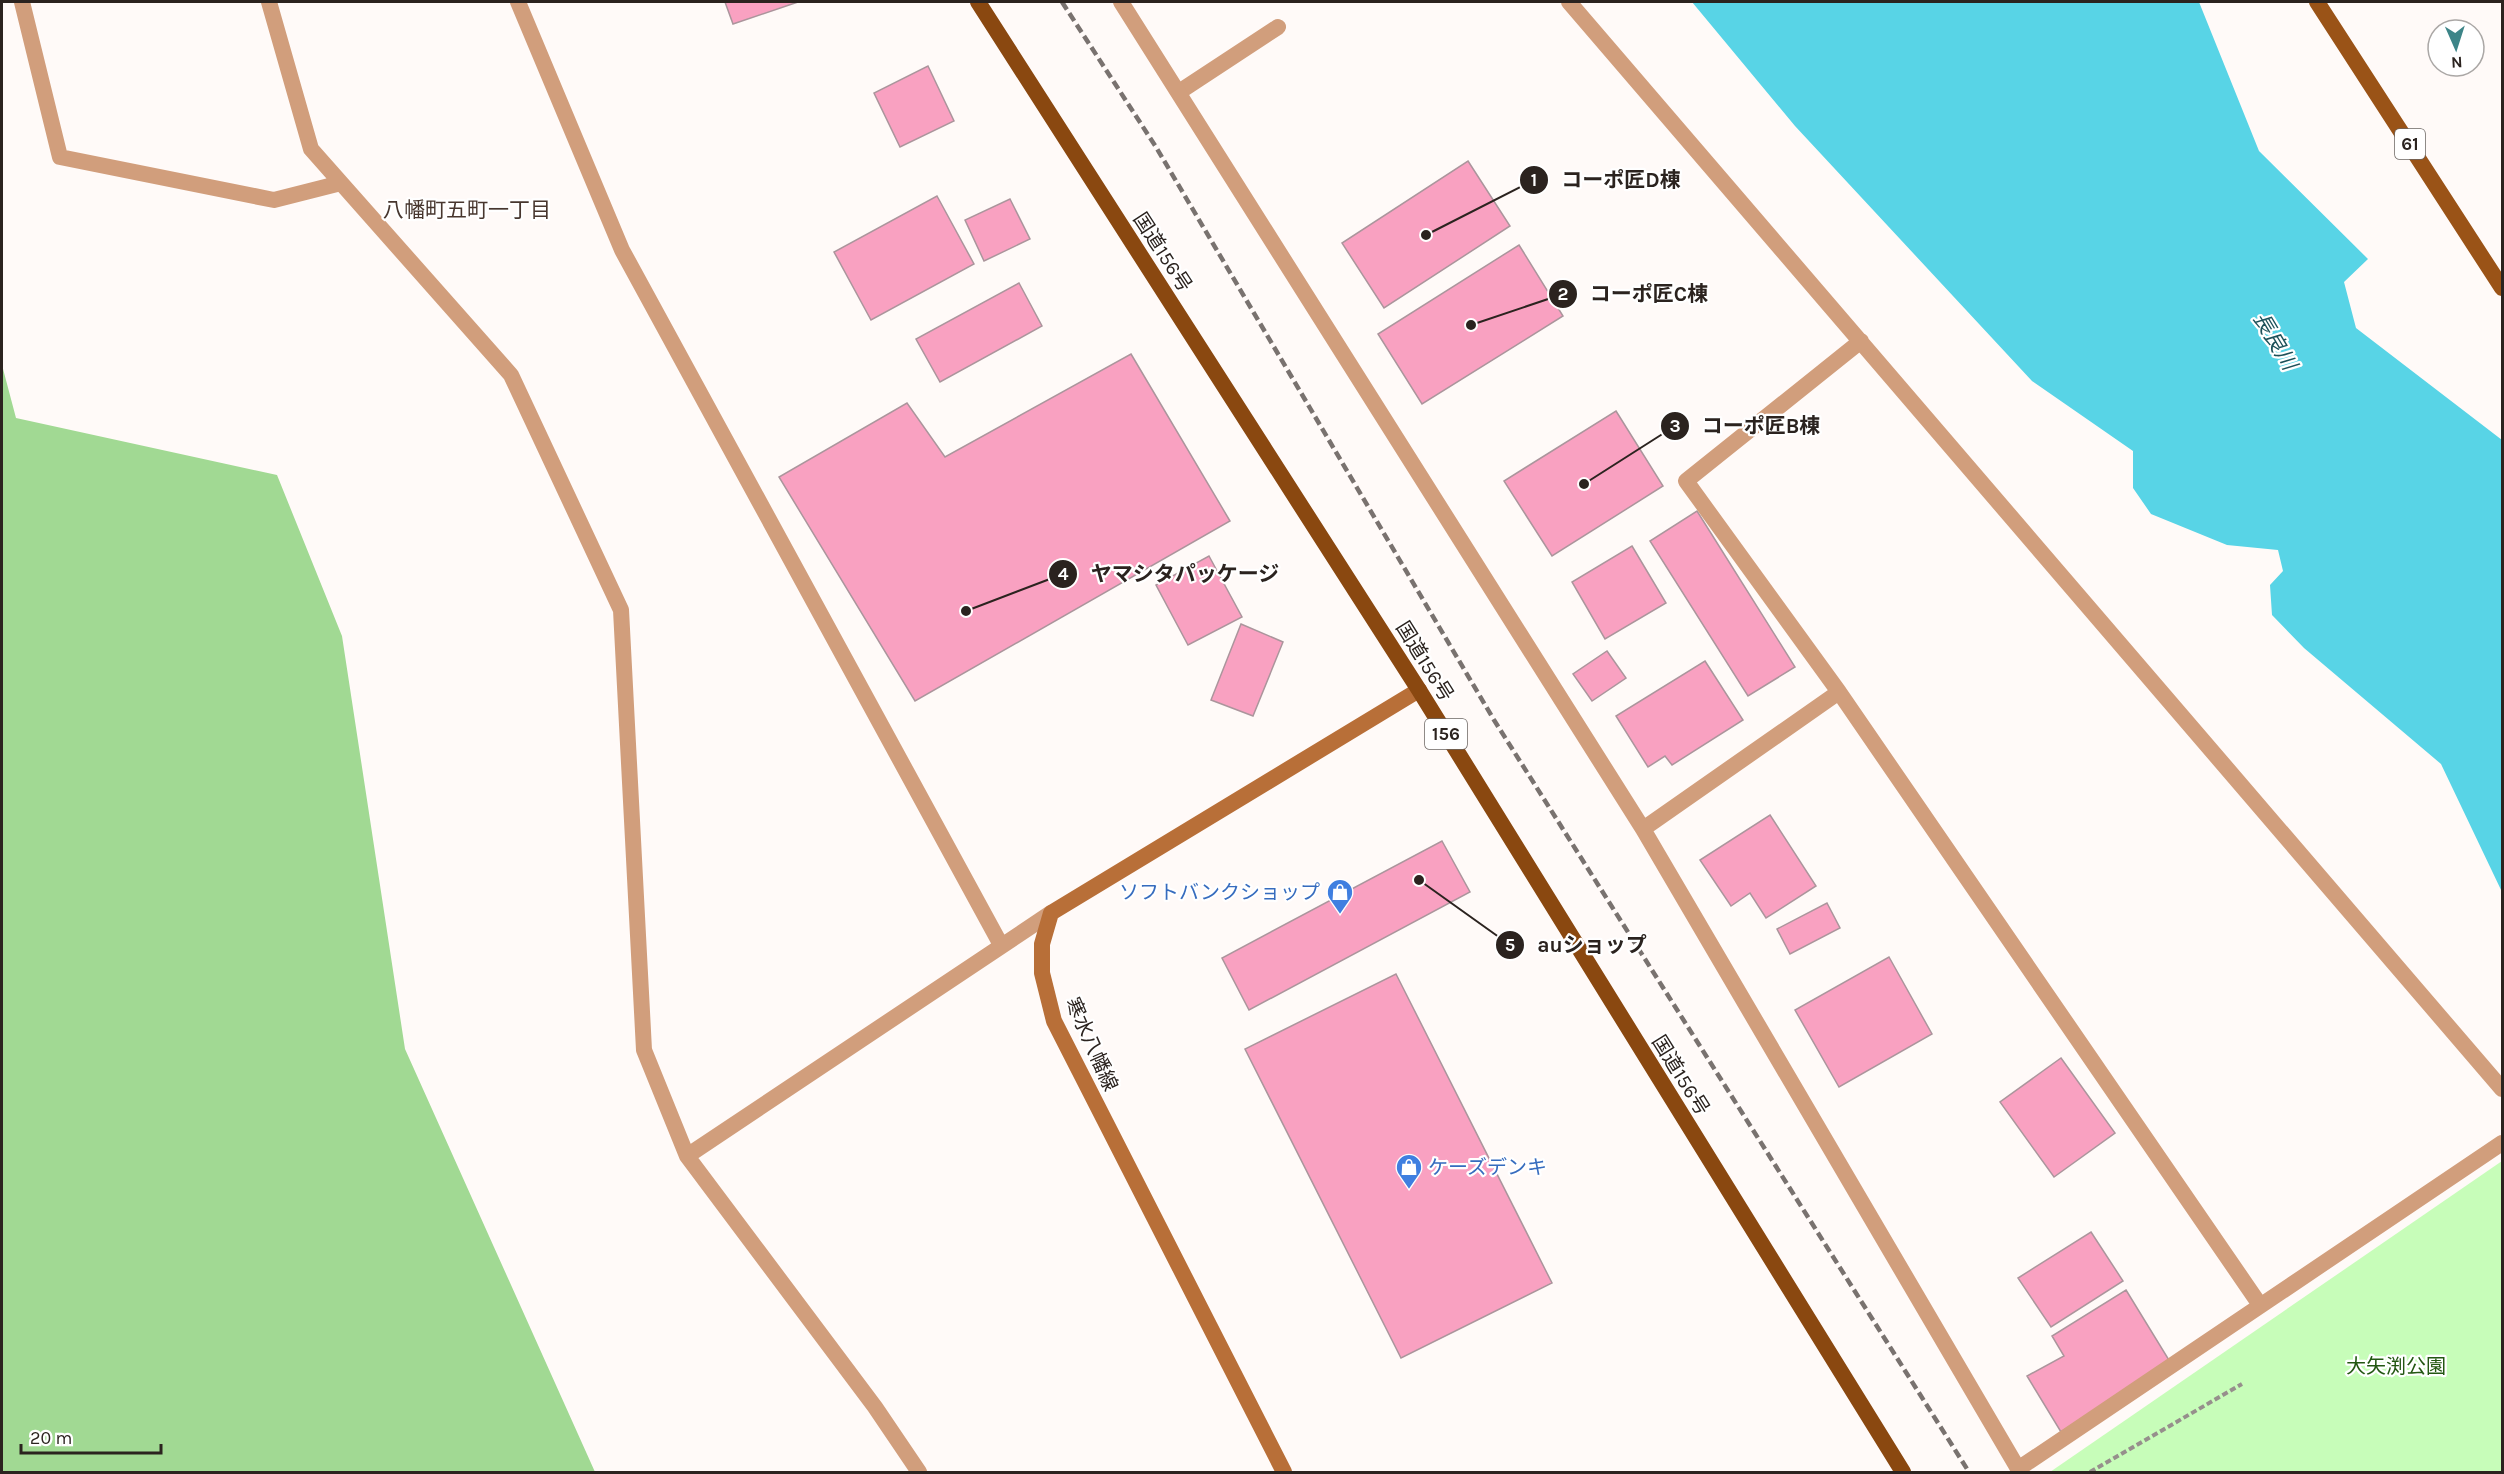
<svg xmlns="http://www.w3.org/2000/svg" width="2504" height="1474" viewBox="0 0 2504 1474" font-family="Karla,'Noto Sans JP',sans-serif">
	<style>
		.green { fill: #c7fdb9 }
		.forest { fill: #a1d993 }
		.water { fill: #58d4e6 }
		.building { fill: #f9a1c1; stroke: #ab959c; stroke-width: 1.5 }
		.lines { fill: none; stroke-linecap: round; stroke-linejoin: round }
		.path { stroke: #968f8c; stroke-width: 4; stroke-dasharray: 6 3; stroke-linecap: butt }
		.service { stroke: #d19e7c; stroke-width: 16 }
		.minor { stroke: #d19e7c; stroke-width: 16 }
		.secondary { stroke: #b86f38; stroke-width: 16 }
		.primary { stroke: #9a5317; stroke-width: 16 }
		.trunk { stroke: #8a4810; stroke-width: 16 }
		.rail { stroke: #79726f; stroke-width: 4.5; stroke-dasharray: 9 4.5; stroke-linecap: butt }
		.labels { text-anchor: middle; stroke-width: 4.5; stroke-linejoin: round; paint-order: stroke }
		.shield { fill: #fff; stroke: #6b6562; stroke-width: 1.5 }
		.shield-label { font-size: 18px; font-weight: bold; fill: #2b231f }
		.street-label { font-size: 20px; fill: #2b231f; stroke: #fff }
		.shop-label { font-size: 20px; fill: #366cbe; stroke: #fff; text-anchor: end }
		.park-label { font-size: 20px; fill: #235712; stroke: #fff }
		.neighbourhood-label { font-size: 21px; fill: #47362e; stroke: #fff }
		.water-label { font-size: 21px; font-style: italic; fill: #1c5159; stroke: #fff }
		.leader { fill: none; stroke: #2b231f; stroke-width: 2 }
		.callout-dot { fill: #2b231f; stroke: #fff; stroke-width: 2 }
		.mark-label { font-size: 18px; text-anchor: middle; font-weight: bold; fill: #fff }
		.callout-label { font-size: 21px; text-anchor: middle; font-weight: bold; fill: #2b231f; stroke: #fff; stroke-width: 4.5; stroke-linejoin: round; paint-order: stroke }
	</style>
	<rect width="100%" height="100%" fill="#fffaf8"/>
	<path class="green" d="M2502,1161V1472H2050Z"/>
	<path class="forest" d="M2,365L16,418L277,475L342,636L405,1049L595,1472H2Z"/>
	<path class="water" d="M1692,2H2199L2259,151L2368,259L2344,282L2356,328L2502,440V892L2441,764L2304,648L2272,615L2270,585L2283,571L2278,550L2227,545L2151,514L2133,488V451L2032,381L1795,126Z"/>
	<path class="building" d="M725,2H798L733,24Z
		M928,66L954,121L900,147L874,93Z
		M1468,161L1510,226L1384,308L1342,243Z
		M937,196L974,264L871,320L834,252Z
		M1010,199L1030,239L984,261L965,220Z
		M1519,245L1563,316L1422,404L1378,334Z
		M1019,283L1042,326L940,382L916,339Z
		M1131,354L1230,521L915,701L779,477L907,403L945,457Z
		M1616,411L1663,486L1552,556L1504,481Z
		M1697,511L1795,667L1748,696L1650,541Z
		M1632,546L1666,603L1605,639L1572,582Z
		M1209,556L1242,617L1188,645L1156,585Z
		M1241,624L1283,642L1253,716L1211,700Z
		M1607,651L1626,678L1592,701L1573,674Z
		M1705,661L1743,720L1672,765L1665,756L1648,767L1616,716Z
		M1770,815L1816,886L1766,918L1750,893L1731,906L1700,860Z
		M1442,841L1470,892L1249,1010L1222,958Z
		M1827,903L1840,928L1790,954L1777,929Z
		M1889,957L1932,1034L1839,1087L1795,1010Z
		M1396,974L1552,1283L1401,1358L1245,1049Z
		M2061,1058L2115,1133L2054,1177L2000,1102Z
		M2091,1232L2123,1281L2051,1327L2018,1278Z
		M2126,1290L2172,1365L2061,1432L2027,1376L2064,1356L2052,1336Z"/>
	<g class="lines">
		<path class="path" d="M2090,1472L2242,1384"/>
		<path class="service" d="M1179,92L1278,27"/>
		<path class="minor" d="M22,2L60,157L274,200L341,183
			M269,2L311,149L511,375L621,610L644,1050L687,1156L875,1407L919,1472
			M518,2L622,250L1001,945
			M1121,2L1643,829L2020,1472
			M1569,2L2502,1089
			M1861,341L1686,481L1839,692L2260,1305
			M1643,829L1839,692
			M687,1156L1051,913
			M2018,1469L2502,1143"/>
		<path class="secondary" d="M1284,1472L1054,1021L1042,973V944L1051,913L1419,690"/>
		<path class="primary" d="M2317,2L2502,288"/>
		<path class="trunk" d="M978,2L1419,690L1903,1472"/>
		<path class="rail" d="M1062,2L1156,147L1494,720L1969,1472"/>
	</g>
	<defs>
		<g id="shop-pin" transform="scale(1.35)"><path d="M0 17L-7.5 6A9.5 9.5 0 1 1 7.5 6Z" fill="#3f7fe0" stroke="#fff"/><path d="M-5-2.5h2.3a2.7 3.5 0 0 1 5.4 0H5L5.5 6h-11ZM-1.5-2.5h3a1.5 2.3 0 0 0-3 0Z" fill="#fff"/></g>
	</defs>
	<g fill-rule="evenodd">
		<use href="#shop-pin" x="1340" y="892"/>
		<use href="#shop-pin" x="1409" y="1167"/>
	</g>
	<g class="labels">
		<g class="shield">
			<rect x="2395" y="129" width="30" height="30" rx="4.5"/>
			<rect x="1425" y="719" width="42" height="30" rx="4.5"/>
		</g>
		<g class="shield-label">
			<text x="2410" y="150">61</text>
			<text x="1446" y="740">156</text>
		</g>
		<g class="street-label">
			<text transform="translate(1163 252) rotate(57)" y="7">国道156号</text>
			<text transform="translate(1425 661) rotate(58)" y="7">国道156号</text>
			<text transform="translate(1092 1044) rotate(66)" y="7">寒水八幡線</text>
			<text transform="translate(1681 1075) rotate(58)" y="7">国道156号</text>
		</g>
		<g class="shop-label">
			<text x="1320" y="899">ソフトバンクショップ</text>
			<text x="1428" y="1174" text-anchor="start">ケーズデンキ</text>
		</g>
		<g class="park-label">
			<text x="2396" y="1373">大矢渕公園</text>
		</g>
		<g class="neighbourhood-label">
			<text x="467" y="217">八幡町五町一丁目</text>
		</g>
		<g class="water-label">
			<text transform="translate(2275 341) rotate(59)" y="7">長良川</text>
		</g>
	</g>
	<path class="leader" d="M1426 235L1534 180M1471 325L1563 294M1584 484L1675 426M966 611L1063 574M1419 880L1510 945"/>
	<g class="callout-dot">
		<circle cx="1426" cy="235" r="6"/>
		<circle cx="1471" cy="325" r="6"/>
		<circle cx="1584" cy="484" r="6"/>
		<circle cx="966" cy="611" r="6"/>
		<circle cx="1419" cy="880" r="6"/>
		<circle cx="1534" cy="180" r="15"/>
		<circle cx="1563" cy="294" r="15"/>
		<circle cx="1675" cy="426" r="15"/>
		<circle cx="1063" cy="574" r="15"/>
		<circle cx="1510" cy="945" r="15"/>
	</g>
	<g class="mark-label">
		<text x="1534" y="186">1</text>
		<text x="1563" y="300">2</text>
		<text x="1675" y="432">3</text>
		<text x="1063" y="580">4</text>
		<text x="1510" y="951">5</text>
	</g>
	<g class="callout-label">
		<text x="1621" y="187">コーポ匠D棟</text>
		<text x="1649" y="301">コーポ匠C棟</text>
		<text x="1761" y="433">コーポ匠B棟</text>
		<text x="1185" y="581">ヤマシタパッケージ</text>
		<text x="1592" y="952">auショップ</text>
	</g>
	<rect width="2504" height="1474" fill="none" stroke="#2b231f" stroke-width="6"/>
	<g transform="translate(2456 48) rotate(177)"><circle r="28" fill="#ffffff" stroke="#aaa7a5" stroke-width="1.5"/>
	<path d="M0-4.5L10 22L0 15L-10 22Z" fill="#3d8588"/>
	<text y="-9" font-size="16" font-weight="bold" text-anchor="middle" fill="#2b231f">N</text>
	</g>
	<path d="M21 1444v9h140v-9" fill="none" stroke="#2b231f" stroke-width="3"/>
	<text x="30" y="1444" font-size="18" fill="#2b231f" stroke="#ffffff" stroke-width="4.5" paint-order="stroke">20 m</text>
</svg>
